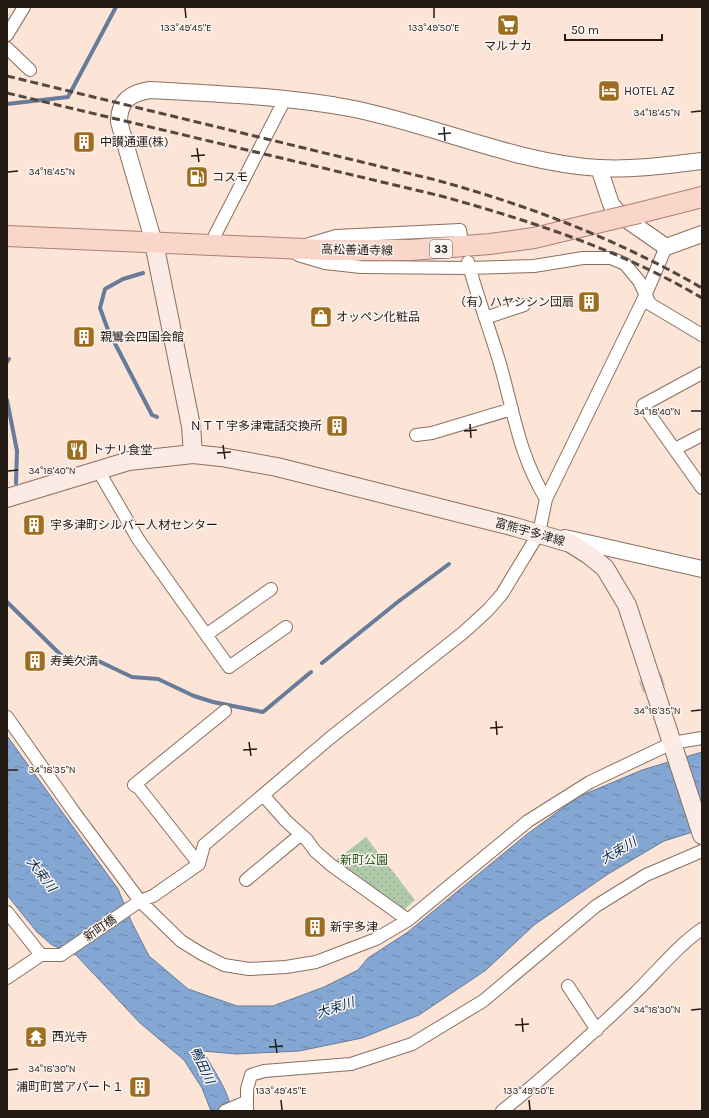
<svg xmlns="http://www.w3.org/2000/svg" width="709" height="1118" viewBox="0 0 709 1118" font-family="Karla,'Noto Sans JP',sans-serif">
	<style>
		.park { fill: url(#park-dots) }
		.water { fill: url(#water-ripples); stroke: #677c9a }
		.lines { fill: none; stroke-linecap: round; stroke-linejoin: round }
		.stream { stroke: #677c9a; stroke-width: 4 }
		.minor-tunnel { stroke: #d1bcaf; stroke-width: 12; stroke-dasharray: 12 6; stroke-linecap: butt }
		.minor-casing { stroke: #896f5f; stroke-width: 14 }
		.tertiary-casing { stroke: #896f5f; stroke-width: 18 }
		.secondary-casing { stroke: #896f5f; stroke-width: 20 }
		.primary-casing { stroke: #ac8173; stroke-width: 22 }
		.minor { stroke: #fff; stroke-width: 12 }
		.tertiary { stroke: #fff; stroke-width: 16 }
		.secondary { stroke: #fceae4; stroke-width: 18 }
		.primary { stroke: #fad5ca; stroke-width: 20 }
		.rail { stroke: #54473f; stroke-width: 3; stroke-dasharray: 8 4; stroke-linecap: butt }
		.primary-bridge-casing { stroke: #ac8173; stroke-width: 22; stroke-linecap: butt }
		.primary-bridge { stroke: #fad5ca; stroke-width: 20 }
		.ticks { fill: none; stroke: #241a14; stroke-width: 1.5 }
		.labels { text-anchor: middle; stroke-width: 3; stroke-linejoin: round; paint-order: stroke }
		.shield { fill: #fbf5f2; stroke: #645c57; stroke-width: 1 }
		.shield-label { font-size: 11px; font-weight: bold; fill: #241a14 }
		.poi-label { font-size: 12px; fill: #241a14; stroke: #fbf5f2; text-anchor: start }
		.street-label { font-size: 12px; fill: #241a14; stroke: #fbf5f2 }
		.park-label { font-size: 12px; fill: #265516; stroke: #fbf5f2 }
		.water-label { font-size: 13px; font-style: italic; fill: #062a52; stroke: #fbf5f2 }
		.ticks-label { font-size: 10px; text-anchor: middle; fill: #241a14; stroke: #fbf5f2; stroke-width: 3; stroke-linejoin: round; paint-order: stroke }
	</style>
	<defs>
		<pattern id="park-dots" width="8" height="8" patternUnits="userSpaceOnUse"><rect width="8" height="8" fill="#afcaa8"/><path d="M2 2h.1M6 6h.1" fill="none" stroke="#96ad90" stroke-width="1.8" stroke-linecap="round"/></pattern>
		<pattern id="water-ripples" width="26" height="14" patternUnits="userSpaceOnUse"><rect width="26" height="14" fill="#84a6d3"/><path d="M2 4q2-2 4 0t4 0M15 11q2-2 4 0t4 0" fill="none" stroke="#6c86aa"/></pattern>
	</defs>
	<rect width="100%" height="100%" fill="#fce4d6"/>
	<path class="park" d="M366,837L415,900L404,910L336,860Z"/>
	<path class="water" d="M7,736L118,889L132,923L149,956L188,989L237,1006H273L324,987L358,970L368,958L408,932L526,835L578,797L642,770L702,752V829L664,841L608,874L534,925L486,970L419,1015L362,1038L299,1051L236,1054L203,1051C214,1071 227,1088 232,1111H211L202,1088L184,1060L140,1023L76,955L52,945L37,932L7,895Z"/>
	<g class="lines">
		<path class="stream" d="M7,104L68,97L116,7
			M143,273L123,279L105,289L100,308L108,330L152,415L157,417
			M7,362L9,359
			M7,400L17,451L16,483
			M7,602L66,660L92,658L132,677L158,679L194,696L213,702L263,712L311,672
			M322,663L399,601L449,564"/>
		<path class="minor-tunnel" d="M641,687L663,679"/>
		<g class="minor-casing">
			<path id="minor" d="M7,35L24,7
				M7,48L30,70
				M309,244L336,236L460,230L461,236
				M213,245L215,235L285,99
				M298,255L325,263L361,267L469,268L534,266L583,258H611L625,264L639,281L650,304L702,335
				M468,262C477,296 490,330 500,364C514,413 519,455 546,499
				M485,318L524,305
				M702,373L643,405L702,488
				M416,435L432,433L512,409
				M675,449L702,435
				M98,470L138,539L229,667L286,627
				M206,635L271,589
				M7,717L74,812L140,901L181,941L202,954L224,965L249,969L286,967L316,962L376,939L408,920L528,821L590,782L672,743L702,738
				M263,795L286,821L307,840L315,851L331,865L408,920
				M199,864L139,788L134,785L225,711
				M246,880L300,835
				M7,912L41,955
				M7,978L41,955H61L140,901L153,896L199,864L204,845L330,738L464,632L488,610L502,594L539,533L546,499L645,296L666,247
				M568,986L597,1030
				M225,1111L246,1102
				M247,1111V1089L251,1075L264,1071L351,1064L412,1044L483,1001L596,906L646,875L702,851
				M502,1111C548,1074 591,1035 634,994C656,973 677,946 702,929"/>
		</g>
		<g class="tertiary-casing">
			<path id="tertiary" d="M599,168L611,204L620,215L666,247L702,234
				M154,243L119,122C119,100 131,93 150,90C217,94 284,96 349,108C433,124 514,163 599,168C634,170 668,165 702,161
				M565,538L702,569"/>
		</g>
		<g class="secondary-casing">
			<path id="secondary" d="M154,243L191,426L193,454
				M7,498L129,461L193,454L221,457L277,467L515,527L570,543L589,555L605,568L627,605L702,835"/>
		</g>
		<g class="primary-casing">
			<path id="primary" d="M639,213L702,197
				M7,236L327,250H411L490,244L534,238L609,220"/>
		</g>
		<use href="#minor" class="minor"/>
		<use href="#tertiary" class="tertiary"/>
		<use href="#secondary" class="secondary"/>
		<use href="#primary" class="primary"/>
		<path class="rail" d="M7,76L436,180C530,206 617,239 702,288
			M7,93L441,196C531,221 621,250 702,298"/>
		<g class="primary-bridge-casing">
			<path id="primary-bridge" d="M609,220L639,213"/>
		</g>
		<use href="#primary-bridge" class="primary-bridge"/>
	</g>
	<path class="ticks" d="M185,8L186,18M434,8V18M691,112L701,111M444,127L445,141M438,134L451,133M197,148L199,162M191,156L205,155M8,172L18,171M691,411H701M470,424L471,438M464,431L477,430M223,445L225,459M217,453L231,452M8,471L18,470M691,711L701,710M496,721L497,735M490,728L503,727M249,742L251,756M243,750L257,749M8,770H18M691,1010L701,1009M522,1018L523,1032M515,1025L529,1024M275,1039L277,1053M269,1047L283,1046M8,1070L18,1069M281,1100L282,1110M529,1100L530,1110"/>
	<defs>
		<g id="supermarket-square" transform="scale(1.15)"><rect x="-9" y="-9" width="18" height="18" rx="4" fill="#9d6e20" stroke="#fbf5f2"/><path d="M-6-5.5h2.5l.6 2H6L4.5 2H-2.5L-4.4-4H-6ZM-1.5 3.2a1.3 1.3 0 1 0 .1 0ZM3 3.2a1.3 1.3 0 1 0 .1 0Z" fill="#fff"/></g>
		<g id="hotel-square" transform="scale(1.15)"><rect x="-9" y="-9" width="18" height="18" rx="4" fill="#9d6e20" stroke="#fbf5f2"/><path d="M-6-4.5h1.5V1H6V5H4.5V3h-9V5H-6ZM-4 0a1.8 1.8 0 1 1 3.6 0ZM.5 0V-2.5h3Q6-2.5 6 0Z" fill="#fff"/></g>
		<g id="building-square" transform="scale(1.15)"><rect x="-9" y="-9" width="18" height="18" rx="4" fill="#9d6e20" stroke="#fbf5f2"/><path d="M-4-6H4V6H1V3H-1V6H-4ZM-2.5-4.3h1.7v1.8h-1.7ZM.8-4.3h1.7v1.8H.8ZM-2.5-1h1.7V.8h-1.7ZM.8-1h1.7V.8H.8Z" fill="#fff"/></g>
		<g id="fuel-square" transform="scale(1.15)"><rect x="-9" y="-9" width="18" height="18" rx="4" fill="#9d6e20" stroke="#fbf5f2"/><path d="M-5.5-6h7V0h2V4h1.3V-2.5L3-4.5l.8-.8L6-3V5H2.5V1h-1V6h-7ZM-4.2-4.7v3.2H.2V-4.7Z" fill="#fff"/></g>
		<g id="shop-square" transform="scale(1.15)"><rect x="-9" y="-9" width="18" height="18" rx="4" fill="#9d6e20" stroke="#fbf5f2"/><path d="M-5-2.5h2.3a2.7 3.5 0 0 1 5.4 0H5L5.5 6h-11ZM-1.5-2.5h3a1.5 2.3 0 0 0-3 0Z" fill="#fff"/></g>
		<g id="restaurant-square" transform="scale(1.15)"><rect x="-9" y="-9" width="18" height="18" rx="4" fill="#9d6e20" stroke="#fbf5f2"/><path d="M-5-6h1v4h1v-4h1v4h1v-4h1v5L-1.5 .5V6h-2V.5L-5-1ZM5-6V6H3V1.5H1.5Q1.5-4 5-6Z" fill="#fff"/></g>
		<g id="temple-square" transform="scale(1.15)"><rect x="-9" y="-9" width="18" height="18" rx="4" fill="#9d6e20" stroke="#fbf5f2"/><path d="M0-6L5-2H3V0L6.5 2.5H4V6H1.5V3h-3V6H-4V2.5H-6.5L-3 0V-2H-5Z" fill="#fff"/></g>
	</defs>
	<g fill-rule="evenodd">
		<use href="#supermarket-square" x="508" y="25"/>
		<use href="#hotel-square" x="609" y="91"/>
		<use href="#building-square" x="84" y="142"/>
		<use href="#fuel-square" x="197" y="177"/>
		<use href="#building-square" x="589" y="302"/>
		<use href="#shop-square" x="321" y="317"/>
		<use href="#building-square" x="84" y="337"/>
		<use href="#building-square" x="337" y="426"/>
		<use href="#restaurant-square" x="77" y="450"/>
		<use href="#building-square" x="34" y="525"/>
		<use href="#building-square" x="35" y="661"/>
		<use href="#building-square" x="315" y="927"/>
		<use href="#temple-square" x="36" y="1037"/>
		<use href="#building-square" x="140" y="1087"/>
	</g>
	<g class="labels">
		<rect class="shield" x="430" y="240" width="22" height="18" rx="3"/>
		<g class="shield-label">
			<text x="441" y="253">33</text>
		</g>
		<g class="poi-label">
			<text x="508" y="50" text-anchor="middle">マルナカ</text>
			<text x="624" y="95">HOTEL AZ</text>
			<text x="100" y="146">中讃通運(株)</text>
			<text x="212" y="181">コスモ</text>
			<text x="574" y="306" text-anchor="end">（有）ハヤシシン団扇</text>
			<text x="336" y="321">オッペン化粧品</text>
			<text x="100" y="341">親鸞会四国会館</text>
			<text x="322" y="430" text-anchor="end">ＮＴＴ宇多津電話交換所</text>
			<text x="92" y="454">トナリ食堂</text>
			<text x="50" y="529">宇多津町シルバー人材センター</text>
			<text x="50" y="665">寿美久満</text>
			<text x="330" y="931">新宇多津</text>
			<text x="52" y="1041">西光寺</text>
			<text x="124" y="1091" text-anchor="end">浦町町営アパート１</text>
		</g>
		<g class="street-label">
			<text transform="translate(357 250) rotate(1)" y="4">高松善通寺線</text>
			<text transform="translate(530 532) rotate(16)" y="4">富熊宇多津線</text>
			<text transform="translate(100 928) rotate(-34)" y="4">新町橋</text>
		</g>
		<g class="park-label">
			<text x="364" y="864">新町公園</text>
		</g>
		<g class="water-label">
			<text transform="translate(618 850) rotate(-31)" y="5">大束川</text>
			<text transform="translate(42 874) rotate(53)" y="5">大束川</text>
			<text transform="translate(335 1007) rotate(-18)" y="5">大束川</text>
			<text transform="translate(203 1065) rotate(65)" y="5">鴨田川</text>
		</g>
	</g>
	<g class="ticks-label">
		<text x="186" y="31">133°49'45"E</text>
		<text x="434" y="31">133°49'50"E</text>
		<text x="657" y="116">34°18'45"N</text>
		<text x="52" y="175">34°18'45"N</text>
		<text x="657" y="415">34°18'40"N</text>
		<text x="52" y="474">34°18'40"N</text>
		<text x="657" y="714">34°18'35"N</text>
		<text x="52" y="773">34°18'35"N</text>
		<text x="657" y="1013">34°18'30"N</text>
		<text x="52" y="1072">34°18'30"N</text>
		<text x="281" y="1094">133°49'45"E</text>
		<text x="529" y="1094">133°49'50"E</text>
	</g>
	<rect width="709" height="1118" fill="none" stroke="#241a14" stroke-width="16"/>
	<path d="M565 34v6h97v-6" fill="none" stroke="#241a14" stroke-width="2"/>
	<text x="571" y="34" font-size="12" fill="#241a14" stroke="#fbf5f2" stroke-width="3" paint-order="stroke">50 m</text>
</svg>
